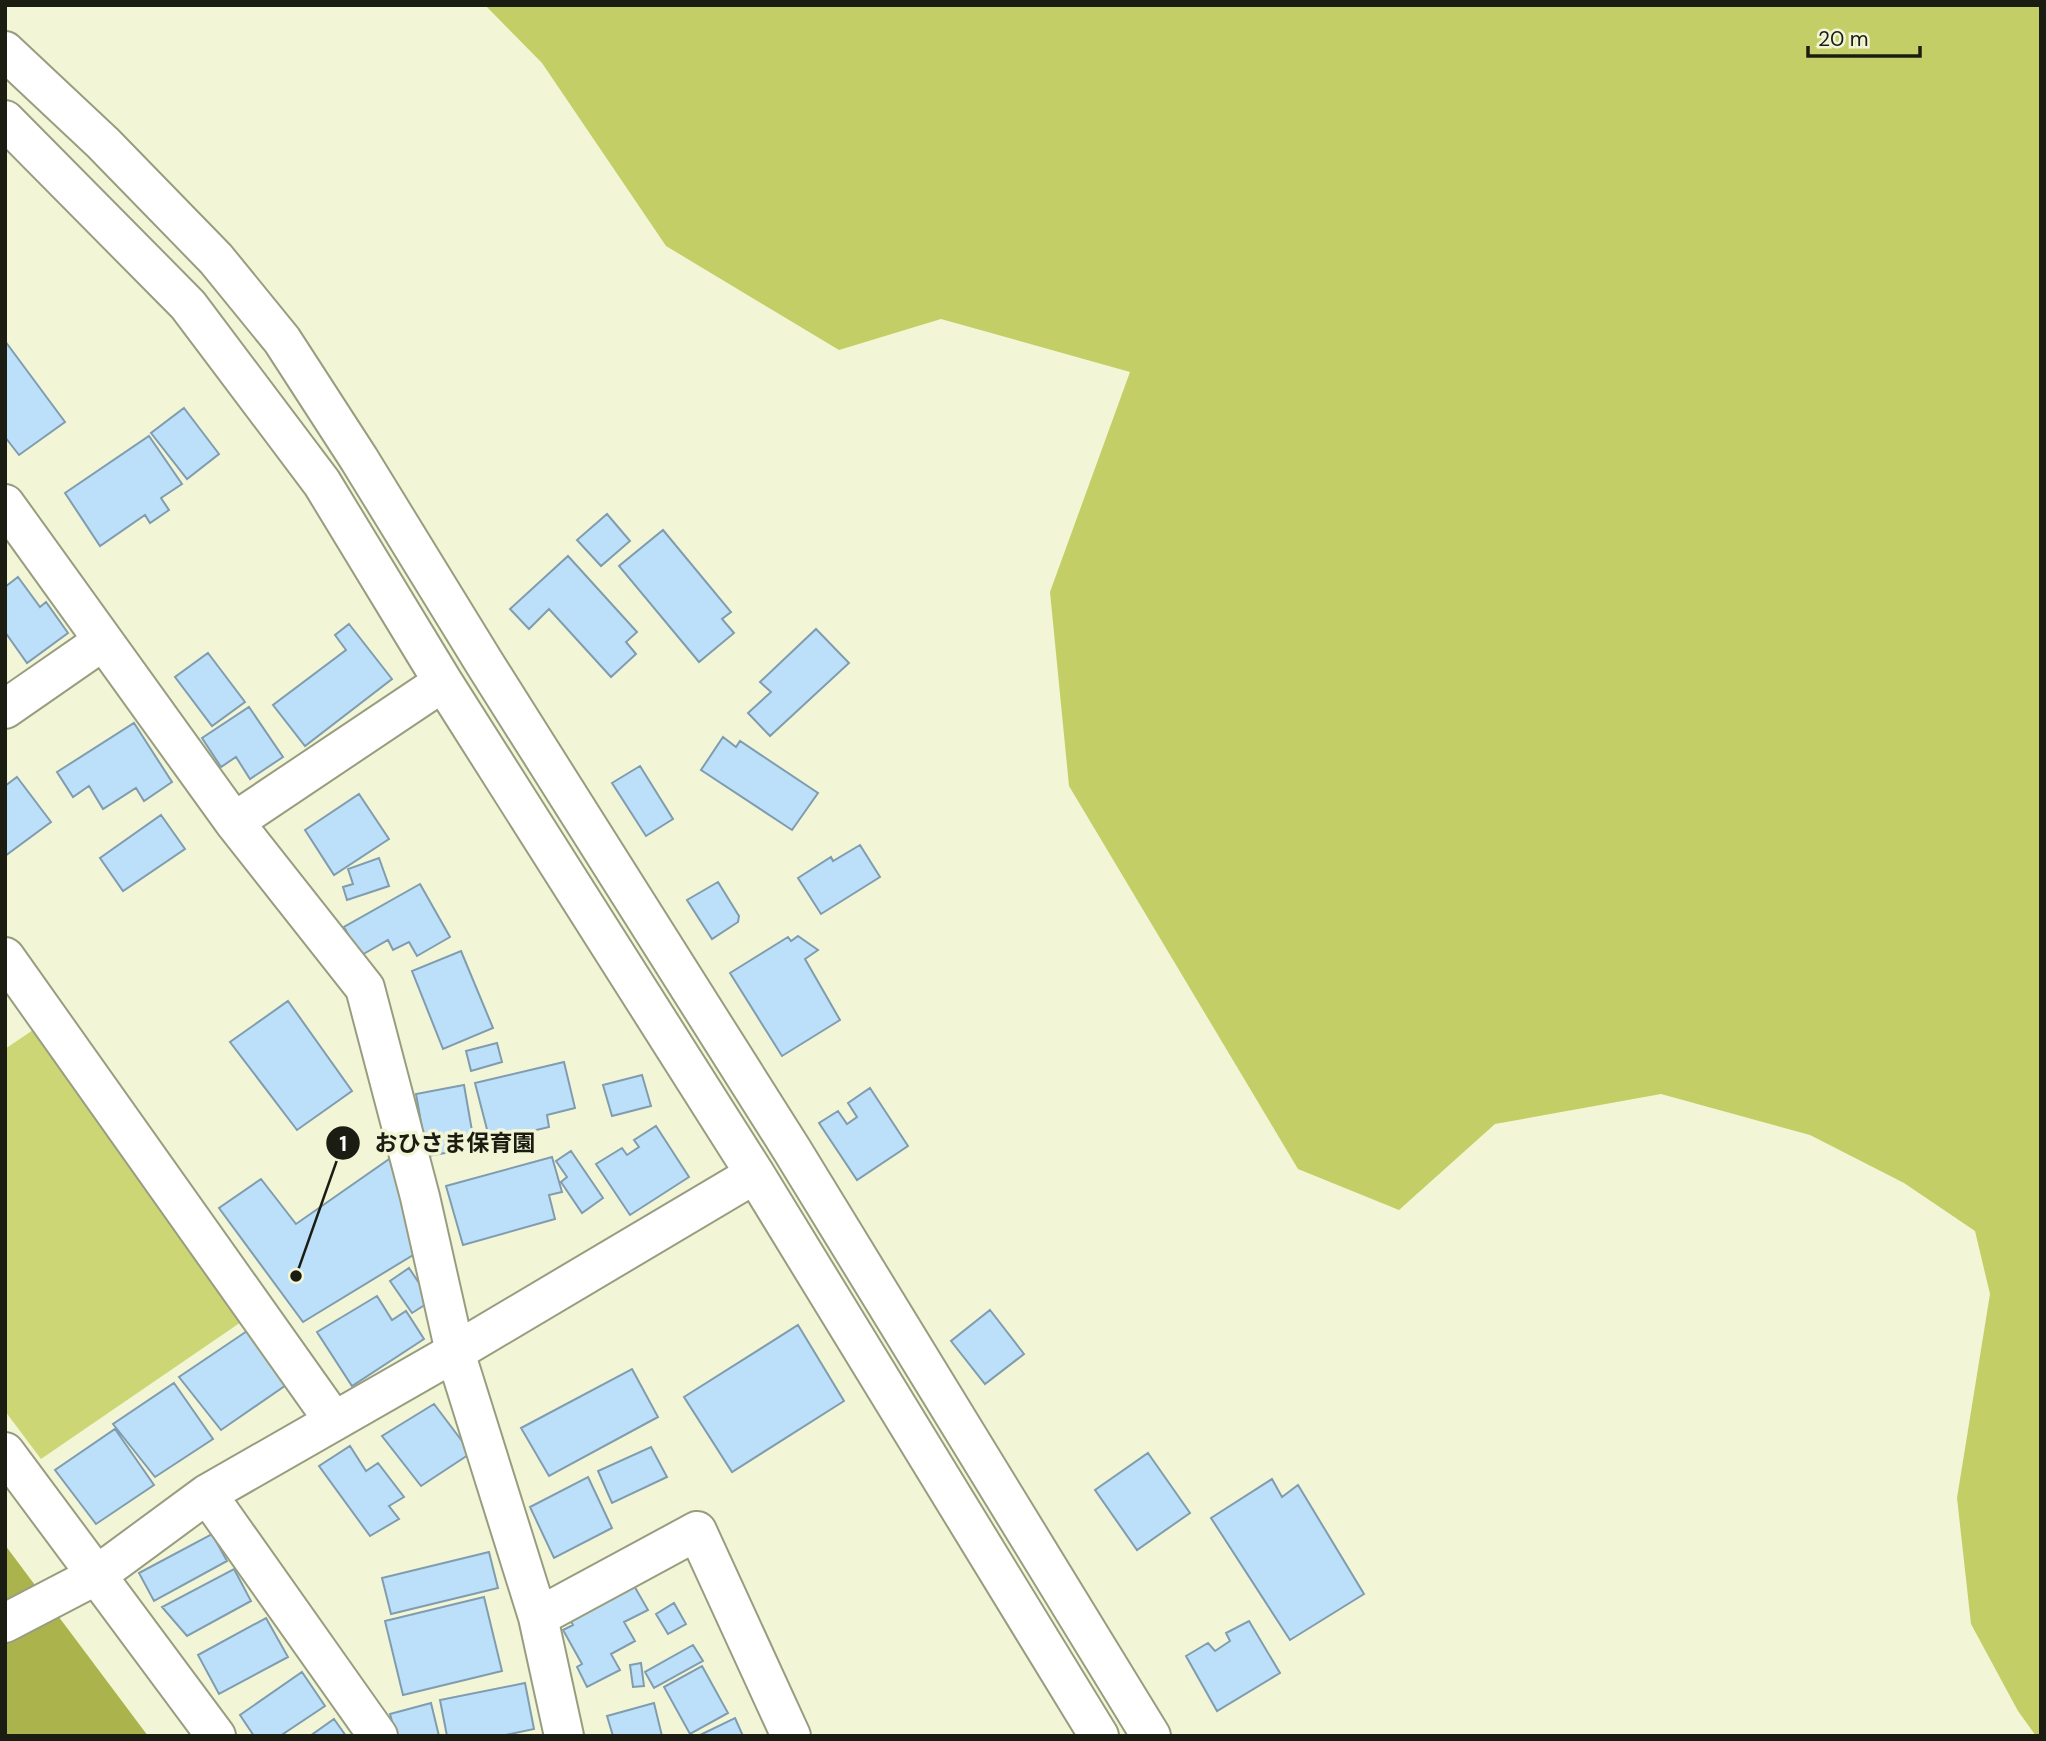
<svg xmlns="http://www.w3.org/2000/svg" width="2046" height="1741" viewBox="0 0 2046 1741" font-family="'DM Sans','Noto Sans JP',sans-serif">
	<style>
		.green { fill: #ccd674 }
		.forest { fill: #c4ce66 }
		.water { fill: #abb44c }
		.building { fill: #bce0f9; stroke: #809caf; stroke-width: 2 }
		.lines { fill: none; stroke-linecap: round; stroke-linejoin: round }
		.minor-casing { stroke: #999d80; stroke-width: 42 }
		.minor { stroke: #fff; stroke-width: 38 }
		.leader { fill: none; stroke: #1c1d12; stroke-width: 2.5 }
		.callout-dot { fill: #1c1d12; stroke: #f2f6d6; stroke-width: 2.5 }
		.mark-label { font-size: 21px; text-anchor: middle; font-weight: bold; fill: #fff }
		.callout-label { font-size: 23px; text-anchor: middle; font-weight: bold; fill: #1c1d12; stroke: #f2f6d6; stroke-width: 7; stroke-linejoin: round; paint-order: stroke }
	</style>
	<rect width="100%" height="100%" fill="#f2f6d6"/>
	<path class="green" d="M33,1030L244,1320L41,1459L5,1411V1049Z"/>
	<path class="forest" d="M485,5H2041V1736H2036L2018,1711L1971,1624L1957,1498L1990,1294L1975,1231L1904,1183L1810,1135L1661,1094L1495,1124L1399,1210L1298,1169L1069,786L1050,592L1130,372L941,319L839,350L666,246L542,63Z"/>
	<path class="water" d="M5,1545L148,1736H5Z"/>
	<path class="building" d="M5,341L65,422L19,455L5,437Z
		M184,408L219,454L187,479L151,433Z
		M149,436L182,484L161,498L169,510L150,523L145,515L100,546L65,493Z
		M607,514L630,541L601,566L577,540Z
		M663,530L731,612L722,619L734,633L699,662L619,566Z
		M568,556L637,632L626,642L636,654L611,677L549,609L529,629L510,609Z
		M18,577L40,607L46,602L68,633L27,663L5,632V587Z
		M349,624L392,679L305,746L273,705L346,650L335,635Z
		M816,629L849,663L770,736L748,713L771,692L760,682Z
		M208,653L245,702L212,726L175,677Z
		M249,707L283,757L250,779L236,757L221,767L202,738Z
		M134,723L172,782L144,801L136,788L103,809L89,786L73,797L57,772Z
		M723,737L736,747L740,741L818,793L792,830L701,770Z
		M640,766L673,819L646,836L612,783Z
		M17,777L51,822L5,856V786Z
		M359,794L389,839L334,875L305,830Z
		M161,815L185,849L123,891L100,858Z
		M860,845L880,877L821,914L798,878L831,857L833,861Z
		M379,858L389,886L347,900L343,887L353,884L348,869Z
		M718,882L739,916L738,922L712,939L687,900Z
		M420,884L450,937L417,956L409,942L393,950L388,940L360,956L344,927Z
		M798,936L818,950L805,959L840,1020L782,1056L730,973L788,937L791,941Z
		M461,951L493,1028L443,1049L412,971Z
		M288,1001L352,1091L297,1130L230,1042Z
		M497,1043L502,1062L471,1071L466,1051Z
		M564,1062L575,1108L547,1115L549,1127L490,1141L475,1083Z
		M642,1075L651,1106L612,1116L603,1085Z
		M464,1085L475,1148L427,1156L416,1094Z
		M870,1088L908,1146L857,1180L819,1123L838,1111L847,1124L857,1117L848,1103Z
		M656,1126L689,1177L630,1215L596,1164L622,1148L627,1155L639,1147L634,1140Z
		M571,1151L603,1198L582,1213L561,1182L567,1177L556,1161Z
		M395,1155L418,1252L303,1322L219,1208L261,1179L296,1224Z
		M552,1157L562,1192L549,1195L555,1219L463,1245L446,1186Z
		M409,1268L431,1301L412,1313L390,1281Z
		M377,1296L392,1320L406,1311L424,1339L352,1386L317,1332Z
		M990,1310L1024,1354L985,1384L951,1341Z
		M798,1325L844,1401L732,1472L684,1397Z
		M250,1329L289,1383L221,1430L179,1377Z
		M632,1369L658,1417L549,1476L521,1428Z
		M174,1383L213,1439L155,1477L113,1424Z
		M434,1404L471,1453L421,1486L382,1436Z
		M115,1429L154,1485L96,1524L55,1470Z
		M350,1446L366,1471L378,1463L404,1497L389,1506L399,1519L370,1536L319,1466Z
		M651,1447L667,1477L612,1503L598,1471Z
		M1148,1453L1190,1513L1137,1550L1095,1490Z
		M588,1477L612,1528L554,1558L530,1507Z
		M1272,1479L1282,1497L1298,1485L1364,1594L1290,1640L1211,1518Z
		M212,1534L227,1561L154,1601L139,1573Z
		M489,1552L498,1588L391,1614L382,1578Z
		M234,1569L251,1601L187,1636L162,1607Z
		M633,1584L648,1610L624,1622L635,1641L611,1654L620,1670L587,1687L577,1667L582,1664L563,1630L573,1625L569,1618Z
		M484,1597L502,1671L403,1695L385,1621Z
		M674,1603L686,1624L668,1634L656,1614Z
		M266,1618L288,1657L219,1694L198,1655Z
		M1249,1621L1280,1673L1217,1711L1186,1656L1208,1643L1215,1651L1230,1641L1226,1633Z
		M693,1645L703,1661L654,1688L645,1672Z
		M641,1663L644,1686L633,1687L630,1665Z
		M702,1666L728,1713L690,1734L664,1687Z
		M302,1672L325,1706L280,1736H254L240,1715Z
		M525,1683L534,1729L501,1736H447L440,1700Z
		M431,1703L439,1736H396L390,1714Z
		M654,1703L662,1736H613L607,1716Z
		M735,1718L743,1736H698Z
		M334,1719L346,1736H310Z"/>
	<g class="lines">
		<g class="minor-casing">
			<path id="minor" d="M5,51L103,143L216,259L282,340L359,459L485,664L792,1150L1151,1736
				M5,120L188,305L322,483L443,682L755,1174L1099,1736
				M5,504L234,822L365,988L420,1197L455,1352L538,1617L564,1736
				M5,709L103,641
				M234,822L443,682
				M5,957L334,1421
				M5,1452L216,1736
				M207,1494L378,1736
				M538,1617L697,1531L791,1736
				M5,1623L97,1575L207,1494L455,1352L755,1174"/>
		</g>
		<use href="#minor" class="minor"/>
	</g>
	<path class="leader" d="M296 1276L343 1143"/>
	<g class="callout-dot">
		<circle cx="296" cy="1276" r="7"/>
		<circle cx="343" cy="1143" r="18"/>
	</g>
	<g class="mark-label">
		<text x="343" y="1151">1</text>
	</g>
	<g class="callout-label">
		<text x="455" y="1151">おひさま保育園</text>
	</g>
	<rect width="2046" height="1741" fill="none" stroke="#1c1d12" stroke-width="14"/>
	<path d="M1808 46v10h112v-10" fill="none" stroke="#1c1d12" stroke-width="3.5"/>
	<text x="1818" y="46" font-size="21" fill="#1c1d12" stroke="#f2f6d6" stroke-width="5" paint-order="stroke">20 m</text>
</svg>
